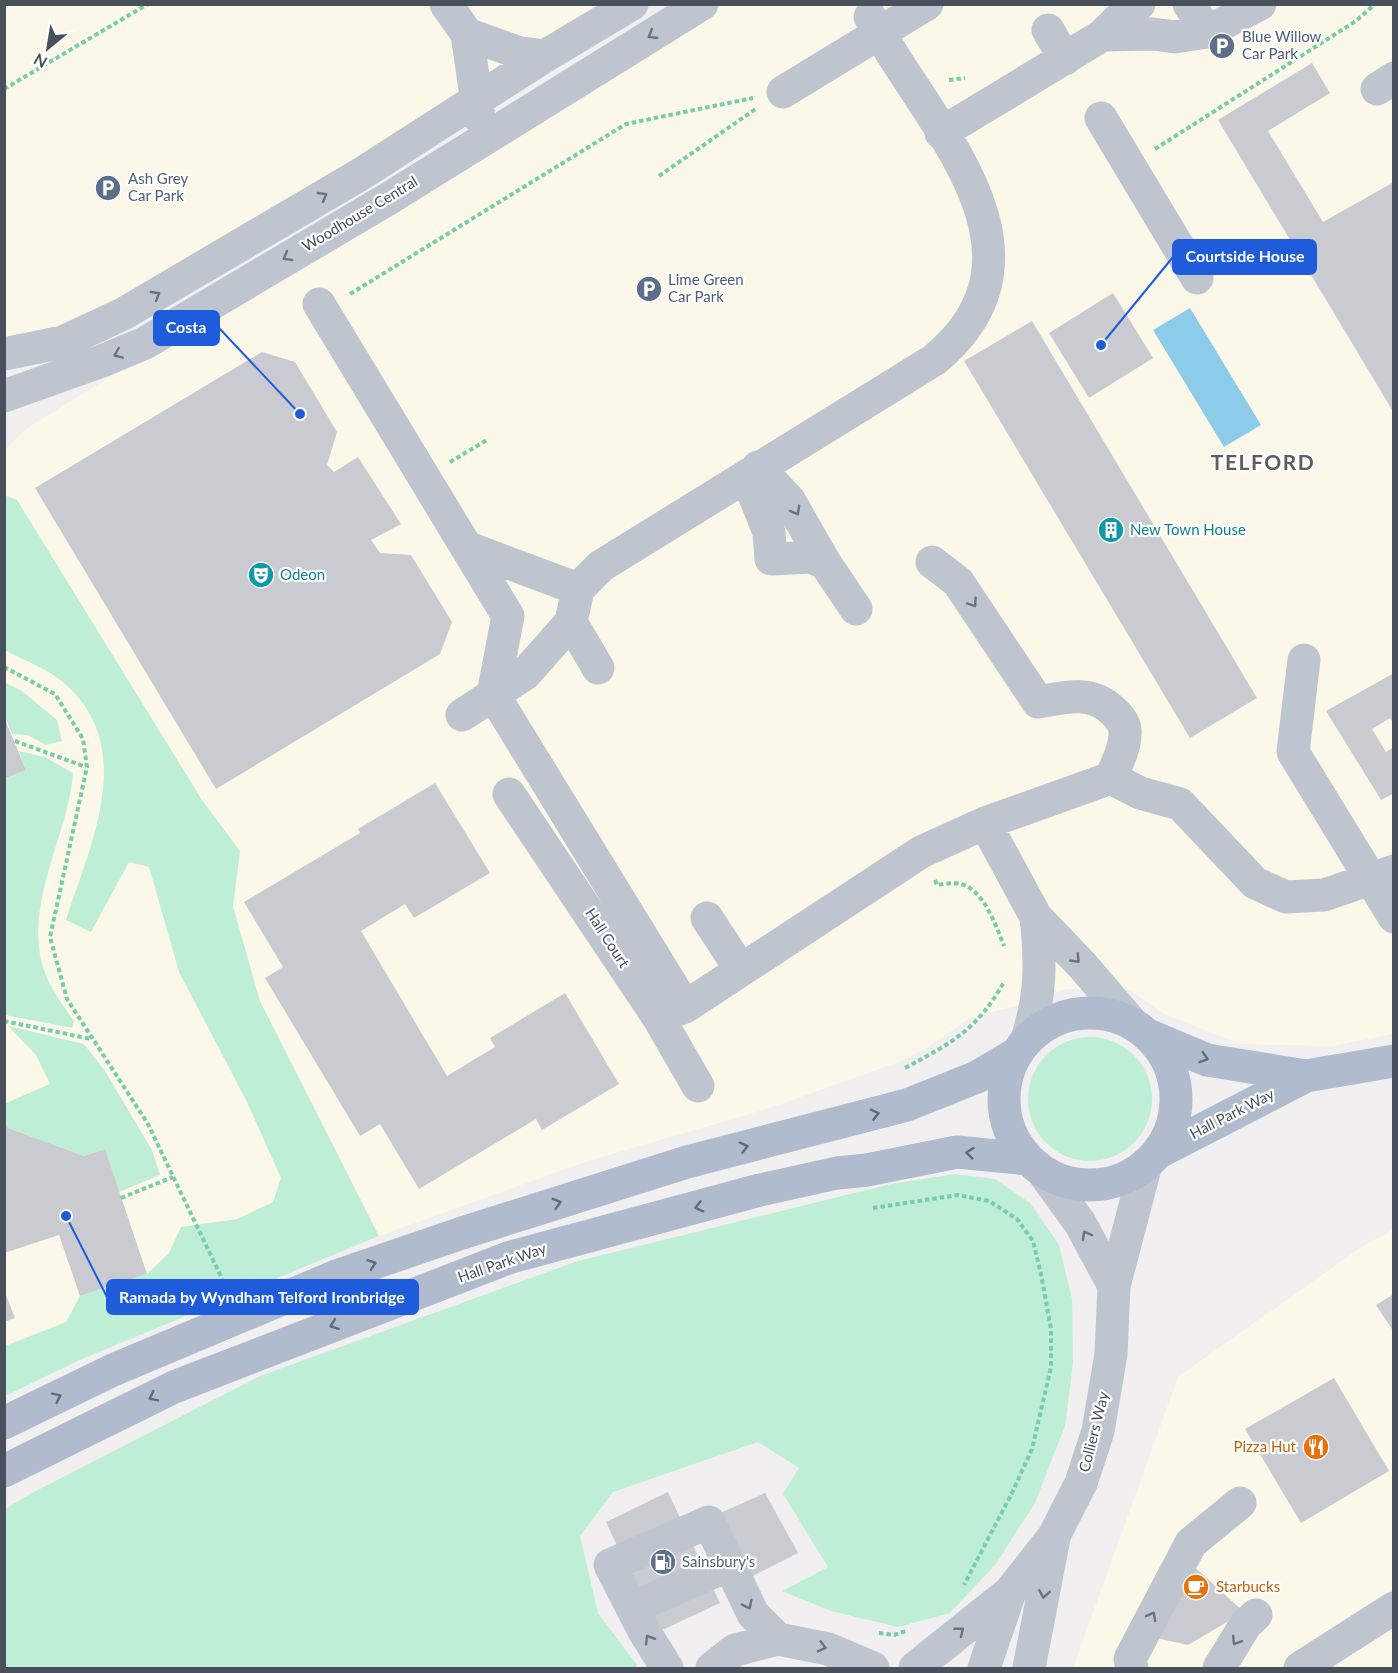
<svg xmlns="http://www.w3.org/2000/svg" width="1398" height="1673" viewBox="0 0 1398 1673" font-family="Lato,sans-serif">
	<style>
		.commercial { fill: #fbf8e9 }
		.green { fill: #bfeed6 }
		.water { fill: #8dcce9 }
		.building { fill: #c9cbd1 }
		.lines { fill: none; stroke-linecap: round; stroke-linejoin: round }
		.path { stroke: #78cbab; stroke-width: 4; stroke-dasharray: 4.5 3; stroke-linecap: butt }
		.minor { stroke: #bec5ce; stroke-width: 33 }
		.major { stroke: #b0bbcd; stroke-width: 33 }
		.minor-bridge { stroke: #bec5ce; stroke-width: 33 }
		.oneway { stroke: #6b737e }
		.oneway2 { stroke: #626b78 }
		.labels { text-anchor: middle; stroke-width: 4.5; stroke-linejoin: round; paint-order: stroke }
		.service-label { font-size: 15px; fill: #4e5e75; stroke: #fff; text-anchor: start }
		.street-label { font-size: 15px; fill: #48505c; stroke: #fff }
		.culture-label { font-size: 15px; fill: #0d838f; stroke: #fff; text-anchor: start }
		.food-label { font-size: 15px; fill: #c56008; stroke: #fff; text-anchor: end }
		.district-label { font-size: 21px; font-weight: bold; letter-spacing: 1.5px; fill: #5c5e64; stroke: #fff }
		.leader { fill: none; stroke: #1f5cdc; stroke-width: 2 }
		.callout-dot { fill: #1f5cdc; stroke: #fff; stroke-width: 2 }
		.callout { fill: #1f5cdc; stroke: #1f5cdc; stroke-width: 2 }
		.callout-label { font-size: 16px; text-anchor: middle; font-weight: bold; fill: #fff }
	</style>
	<rect width="100%" height="100%" fill="#f1efef"/>
	<path class="commercial" d="M5,5H617L223,243L64,329L5,341Z
		M722,5H1393V1034L1333,1046L1241,1044L1166,1015L1130,990L1066,989L1016,1006L971,1017L930,1046L896,1063L770,1108L585,1162L379,1236L82,1359L5,1396L4,451L27,428Z
		M1393,1229V1668H1073L1178,1377L1357,1250Z"/>
	<path class="green" d="M4,495L17,500L202,800L240,851L233,906L260,1001L379,1236L82,1359L5,1396V1346L66,1322L80,1296L147,1274L169,1253L181,1227L237,1219L273,1202L281,1178L247,1102L179,972L149,867L129,862L91,932L66,920C91,843 138,747 64,683C48,669 23,660 5,650Z
		M4,682L22,691L57,720L62,741L46,745L27,735L12,734L5,717Z
		M19,751L45,757L73,773C68,838 21,907 45,973C51,989 64,1007 74,1021L72,1028L5,1015V779L26,770Z
		M8,1026L84,1044L105,1071L152,1150L160,1175L119,1192L105,1149L84,1156L8,1128L5,1120L4,1104L50,1084L36,1055Z
		M1028 1099a62 62 0 1 1 124 0a62 62 0 1 1-124 0Z
		M955,1174L995,1179L1030,1203L1059,1245L1072,1299L1073,1363L1065,1426L1035,1503L996,1564L950,1613L898,1627L831,1611L782,1591L828,1567L783,1494L799,1468L758,1442L613,1492L580,1536L598,1613L637,1665L634,1668H5V1509L30,1494L260,1376L578,1261L891,1184Z"/>
	<path class="water" d="M1190,308L1261,425L1224,447L1153,330Z"/>
	<path class="building" d="M1312,63L1330,93L1268,131L1323,222L1394,182V413L1218,120Z
		M1113,293L1153,358L1089,398L1049,333Z
		M1032,321L1257,698L1190,738L964,361Z
		M262,352L295,362L337,432L327,465L334,472L358,457L401,524L371,540L380,553L411,555L452,622L440,654L216,789L35,488Z
		M1394,673V725L1390,718L1372,729L1386,752L1394,747V793L1381,800L1326,711Z
		M4,717L26,770L4,779Z
		M435,783L490,873L414,918L405,904L361,931L447,1076L495,1047L490,1038L565,993L619,1084L542,1130L536,1119L419,1189L380,1124L360,1136L265,978L283,967L244,902L360,833L358,829Z
		M4,1120L8,1128L84,1156L105,1149L147,1274L80,1296L59,1235L4,1253Z
		M4,1290L15,1318L4,1322Z
		M1394,1294V1332L1376,1305Z
		M1334,1378L1389,1471L1301,1523L1245,1429Z
		M668,1492L720,1603L658,1632L606,1522Z
		M765,1493L798,1553L749,1578L716,1515Z
		M1189,1562L1244,1612L1188,1645L1147,1636Z"/>
	<g class="lines">
		<path class="path" d="M949,80L965,78
			M4,89L148,4
			M1155,149L1356,21L1375,4
			M659,176L757,108
			M350,294L626,124L753,98
			M450,462L487,440
			M4,667L55,694L83,739L87,767L50,937L67,999L148,1124L226,1287
			M15,741L86,767
			M935,880L937,885C944,884 954,882 961,884C984,890 996,926 1004,946
			M4,1021L91,1039
			M905,1068C953,1042 976,1031 1004,982
			M121,1198L173,1177
			M873,1208L958,1195L989,1201L1017,1219L1033,1241L1041,1274L1051,1329V1367L1032,1449L1012,1493L964,1585
			M879,1633L894,1635L906,1631"/>
		<path class="minor" d="M446,4L467,34L479,117
			M1189,4L1207,32
			M1048,30L1065,59
			M467,34L520,53L545,56
			M1103,35L1118,20L1139,4
			M1377,89L1394,78
			M783,92L927,4
			M1101,118L1197,278
			M941,133L1103,35L1153,34L1175,37L1207,32L1260,4
			M319,304L508,616L493,694L685,1007
			M4,354L63,342L123,314L361,174L545,56L632,4
			M4,396L102,361L145,343L388,199L702,4
			M758,467L789,500L825,563L856,609
			M758,467L755,497L769,532L771,559L811,557L825,563
			M466,547L578,589
			M1304,660L1293,752L1394,917
			M598,668L571,622L578,589L601,566L934,360C1052,263 951,148 891,52
			M462,715L525,674L571,622
			M1111,778L1140,793L1180,804L1255,883L1286,897L1324,895L1394,871
			M509,794L658,1017L698,1086
			M985,823L1036,917L1082,965L1131,1022
			M707,918L741,970
			M658,1017L685,1007L921,852L985,823L1111,778C1116,765 1125,749 1125,734C1126,725 1119,716 1112,710C1090,690 1065,697 1038,702L958,582L932,562
			M1027,1039C1041,996 1041,962 1036,917
			M1043,1172L1080,1223L1114,1286
			M632,1608L729,1565
			M667,1668L644,1631L610,1565L709,1522L753,1614L778,1639
			M715,1668H712L735,1650L778,1639L828,1649L873,1668
			M915,1668L1010,1592L1054,1536L1081,1483L1098,1431L1111,1354L1114,1286L1146,1164
			M984,1668L1010,1592
			M1029,1668L1054,1538
			M1132,1668L1130,1659L1191,1543L1240,1503
			M1219,1668L1246,1624L1256,1615
			M1300,1668L1394,1608"/>
		<path class="major" d="M1004 1099a86 86 0 1 1 172 0a86 86 0 1 1-172 0Z
			M1150,1036L1207,1060L1306,1076
			M1157,1153L1306,1076L1394,1061
			M4,1423L113,1370L339,1275L462,1233L687,1162L907,1105L977,1077L1016,1054
			M4,1471L174,1387L511,1257L760,1190L837,1173L867,1170L957,1152L1028,1159"/>
		<path class="minor-bridge" d="M870,17L891,52"/>
	</g>
	<defs><path id="oneway-chevron" d="M-2-3.5L2.5 0L-2 3.5" fill="none" stroke-width="1.6" stroke-linecap="round" stroke-linejoin="round" transform="scale(1.5)"/></defs>
	<g class="oneway">
		<use href="#oneway-chevron" transform="translate(652 35) rotate(149)"/>
		<use href="#oneway-chevron" transform="translate(323 196) rotate(-30)"/>
		<use href="#oneway-chevron" transform="translate(287 257) rotate(150)"/>
		<use href="#oneway-chevron" transform="translate(156 295) rotate(-30)"/>
		<use href="#oneway-chevron" transform="translate(118 354) rotate(157)"/>
		<use href="#oneway-chevron" transform="translate(796 511) rotate(61)"/>
		<use href="#oneway-chevron" transform="translate(973 603) rotate(56)"/>
		<use href="#oneway-chevron" transform="translate(1076 959) rotate(46)"/>
		<use href="#oneway-chevron" transform="translate(1086 1235) rotate(-119)"/>
		<use href="#oneway-chevron" transform="translate(1044 1594) rotate(99)"/>
		<use href="#oneway-chevron" transform="translate(748 1605) rotate(64)"/>
		<use href="#oneway-chevron" transform="translate(1152 1616) rotate(-62)"/>
		<use href="#oneway-chevron" transform="translate(960 1631) rotate(-39)"/>
		<use href="#oneway-chevron" transform="translate(649 1639) rotate(-121)"/>
		<use href="#oneway-chevron" transform="translate(1236 1641) rotate(122)"/>
		<use href="#oneway-chevron" transform="translate(822 1647) rotate(15)"/>
	</g>
	<g class="oneway2">
		<use href="#oneway-chevron" transform="translate(1204 1058) rotate(18)"/>
		<use href="#oneway-chevron" transform="translate(875 1114) rotate(-14)"/>
		<use href="#oneway-chevron" transform="translate(744 1147) rotate(-15)"/>
		<use href="#oneway-chevron" transform="translate(970 1153) rotate(-174)"/>
		<use href="#oneway-chevron" transform="translate(557 1203) rotate(-17)"/>
		<use href="#oneway-chevron" transform="translate(699 1207) rotate(165)"/>
		<use href="#oneway-chevron" transform="translate(372 1264) rotate(-19)"/>
		<use href="#oneway-chevron" transform="translate(334 1325) rotate(159)"/>
		<use href="#oneway-chevron" transform="translate(57 1397) rotate(-26)"/>
		<use href="#oneway-chevron" transform="translate(153 1397) rotate(154)"/>
	</g>
	<defs>
		<g id="parking-disc" transform="scale(1.35)"><circle r="9.5" fill="#5c6f8a" stroke="#fff"/><path d="M-3.5-5.5H1a3.5 3.5 0 0 1 0 7H-1V5.5H-3.5ZM-1-3.4V-.6H.8a1.4 1.4 0 0 0 0-2.8Z" fill="#fff"/></g>
		<g id="building-disc" transform="scale(1.35)"><circle r="9.5" fill="#0f9aa8" stroke="#fff"/><path d="M-4-6H4V6H1V3H-1V6H-4ZM-2.5-4.3h1.7v1.8h-1.7ZM.8-4.3h1.7v1.8H.8ZM-2.5-1h1.7V.8h-1.7ZM.8-1h1.7V.8H.8Z" fill="#fff"/></g>
		<g id="theatre-disc" transform="scale(1.35)"><circle r="9.5" fill="#0f9aa8" stroke="#fff"/><path d="M-5-5.5Q0-4 5-5.5V0Q5 5 0 6Q-5 5-5 0ZM-3.3-2.5H-1v1.5H-3.3ZM1-2.5H3.3v1.5H1ZM-2.8 1Q0 5.5 2.8 1Z" fill="#fff"/></g>
		<g id="restaurant-disc" transform="scale(1.35)"><circle r="9.5" fill="#e8710a" stroke="#fff"/><path d="M-5-6h1v4h1v-4h1v4h1v-4h1v5L-1.5 .5V6h-2V.5L-5-1ZM5-6V6H3V1.5H1.5Q1.5-4 5-6Z" fill="#fff"/></g>
		<g id="fuel-disc" transform="scale(1.35)"><circle r="9.5" fill="#5c6f8a" stroke="#fff"/><path d="M-5.5-6h7V0h2V4h1.3V-2.5L3-4.5l.8-.8L6-3V5H2.5V1h-1V6h-7ZM-4.2-4.7v3.2H.2V-4.7Z" fill="#fff"/></g>
		<g id="cafe-disc" transform="scale(1.35)"><circle r="9.5" fill="#e8710a" stroke="#fff"/><path d="M-5.5-4.5H6V0H3Q3 3.5 0 3.5H-2.5Q-5.5 3.5-5.5 0ZM3-3.2v2h1.7v-2ZM-6 4.5H4V6H-6Z" fill="#fff"/></g>
	</defs>
	<g fill-rule="evenodd">
		<use href="#parking-disc" x="1222" y="46"/>
		<use href="#parking-disc" x="108" y="188"/>
		<use href="#parking-disc" x="649" y="289"/>
		<use href="#building-disc" x="1111" y="530"/>
		<use href="#theatre-disc" x="261" y="575"/>
		<use href="#restaurant-disc" x="1316" y="1447"/>
		<use href="#fuel-disc" x="663" y="1562"/>
		<use href="#cafe-disc" x="1196" y="1587"/>
	</g>
	<g class="labels">
		<g class="service-label">
			<text x="1242" y="42">Blue Willow<tspan x="1242" dy="17">Car Park</tspan></text>
			<text x="128" y="184">Ash Grey<tspan x="128" dy="17">Car Park</tspan></text>
			<text x="668" y="285">Lime Green<tspan x="668" dy="17">Car Park</tspan></text>
			<text x="682" y="1567">Sainsbury's</text>
		</g>
		<g class="street-label">
			<text transform="translate(360 214) rotate(-31)" y="5">Woodhouse Central</text>
			<text transform="translate(607 938) rotate(57)" y="5">Hall Court</text>
			<text transform="translate(1232 1114) rotate(-27)" y="5">Hall Park Way</text>
			<text transform="translate(502 1263) rotate(-19)" y="5">Hall Park Way</text>
			<text transform="translate(1094 1432) rotate(-76)" y="5">Colliers Way</text>
		</g>
		<g class="culture-label">
			<text x="1130" y="535">New Town House</text>
			<text x="280" y="580">Odeon</text>
		</g>
		<g class="food-label">
			<text x="1296" y="1452">Pizza Hut</text>
			<text x="1216" y="1592" text-anchor="start">Starbucks</text>
		</g>
		<g class="district-label">
			<text x="1263" y="470">TELFORD</text>
		</g>
	</g>
	<path class="leader" d="M1101 345L1173 257M300 414L219 328M66 1216L107 1297"/>
	<g class="callout-dot">
		<circle cx="1101" cy="345" r="6"/>
		<circle cx="300" cy="414" r="6"/>
		<circle cx="66" cy="1216" r="6"/>
	</g>
	<g class="callout">
		<rect x="1173" y="240" width="143" height="34" rx="6"/>
		<rect x="154" y="311" width="65" height="34" rx="6"/>
		<rect x="107" y="1280" width="311" height="34" rx="6"/>
	</g>
	<g class="callout-label">
		<text x="1245" y="262">Courtside House</text>
		<text x="186" y="333">Costa</text>
		<text x="262" y="1303">Ramada by Wyndham Telford Ironbridge</text>
	</g>
	<rect width="1398" height="1673" fill="none" stroke="#48505c" stroke-width="12"/>
	<g transform="translate(48 48) rotate(210)" stroke="#ffffff" stroke-width="4.5" paint-order="stroke">
	<path d="M0-4.5L10 22L0 15L-10 22Z" fill="#48505c"/>
	<text y="-9" font-size="16" font-weight="bold" text-anchor="middle" fill="#48505c">N</text>
	</g>
</svg>
